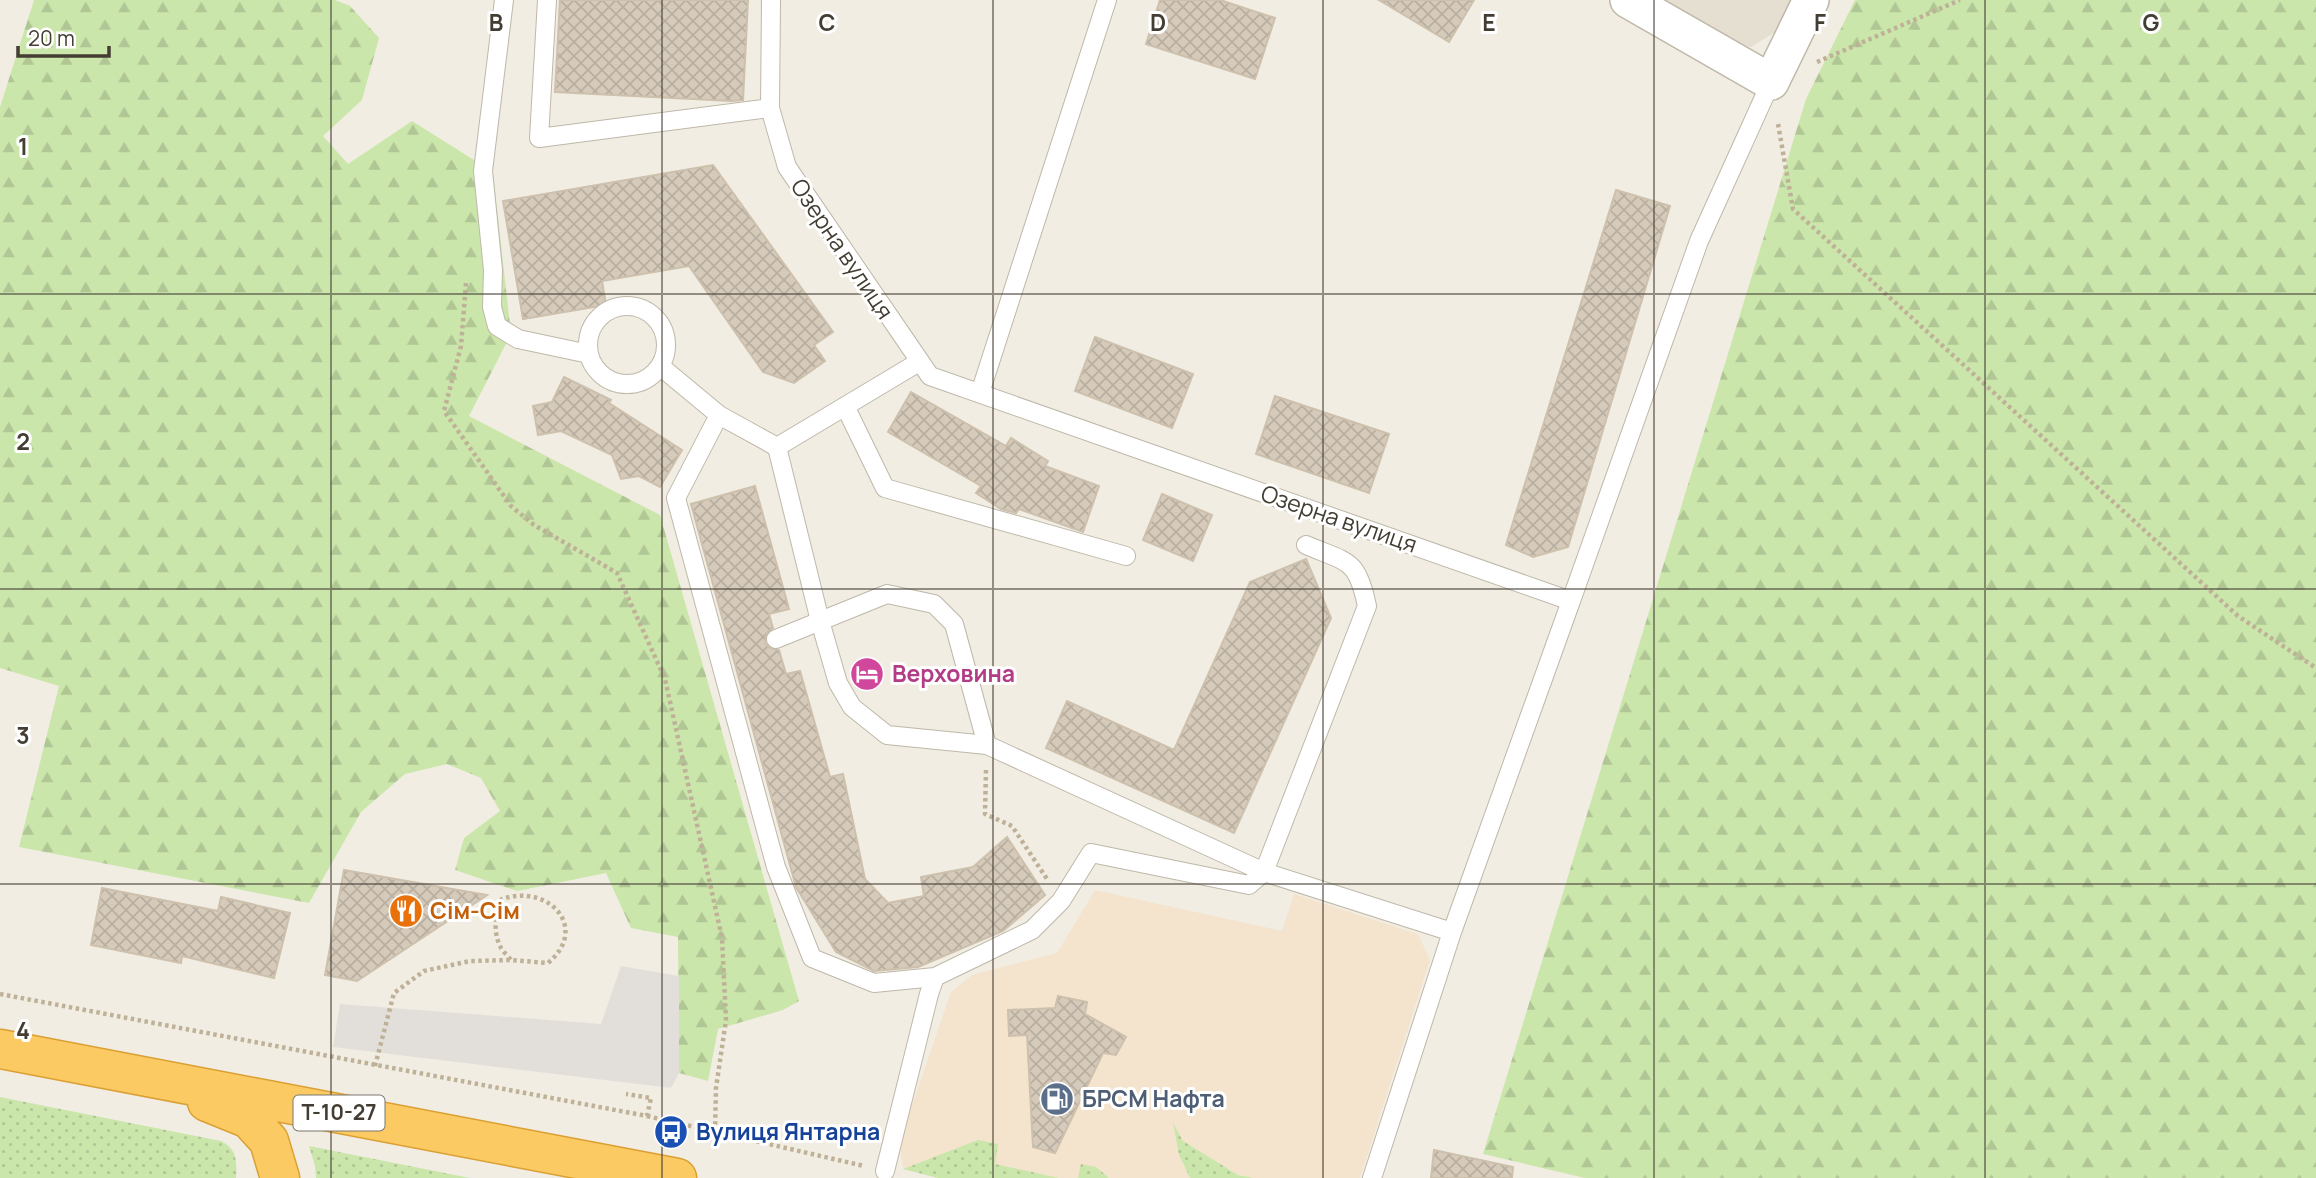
<svg xmlns="http://www.w3.org/2000/svg" width="2316" height="1178" viewBox="0 0 2316 1178" font-family="Manrope,sans-serif">
	<style>
		.residential { fill: #e5dfd1 }
		.commercial { fill: #f4e4cd }
		.grass { fill: url(#grass-dots) }
		.forest { fill: url(#forest-firs) }
		.parking { fill: #e2dfdb }
		.building { fill: url(#building-cross-hatch); stroke: #cdc0ac; stroke-width: 2 }
		.lines { fill: none; stroke-linecap: round; stroke-linejoin: round }
		.lane-casing { stroke: #bfb8a9; stroke-width: 20 }
		.street-casing { stroke: #bfb8a9; stroke-width: 38 }
		.highway-casing { stroke: #db9f33; stroke-width: 41 }
		.path { stroke: #beb197; stroke-width: 4.5; stroke-dasharray: 3.5 3.5; stroke-linecap: butt }
		.lane { stroke: #fff; stroke-width: 18 }
		.street { stroke: #fff; stroke-width: 35 }
		.highway { stroke: #fcca62; stroke-width: 38 }
		.grid { fill: none; stroke: #433d33; stroke-width: 2; stroke-opacity: 0.55 }
		.labels { text-anchor: middle; stroke-width: 6; stroke-linejoin: round; paint-order: stroke }
		.shield { fill: #fff; stroke: #7b7770; stroke-width: 2 }
		.shield-label { font-size: 21px; font-weight: bold; fill: #433d33 }
		.street-label { font-size: 23px; fill: #433d33; stroke: #fff }
		.hotel-label { font-size: 23px; font-weight: bold; fill: #b23c85; stroke: #fff; text-anchor: start }
		.food-label { font-size: 23px; font-weight: bold; fill: #c56008; stroke: #fff; text-anchor: start }
		.service-label { font-size: 23px; font-weight: bold; fill: #4e5e75; stroke: #fff; text-anchor: start }
		.transit-label { font-size: 23px; font-weight: bold; fill: #164399; stroke: #fff; text-anchor: start }
		.grid-label { font-size: 23px; text-anchor: middle; font-weight: bold; fill: #433d33; stroke: #fff; stroke-width: 6; stroke-linejoin: round; paint-order: stroke }
	</style>
	<defs>
		<pattern id="grass-dots" width="8" height="8" patternUnits="userSpaceOnUse" patternTransform="scale(1.75)"><rect width="8" height="8" fill="#cbe6ab"/><path d="M2 2h.1M6 6h.1" fill="none" stroke="#b0c694" stroke-width="1.8" stroke-linecap="round"/></pattern>
		<pattern id="forest-firs" width="22" height="20" patternUnits="userSpaceOnUse" patternTransform="scale(1.75)"><rect width="22" height="20" fill="#cbe6ab"/><path d="M5 1l3.5 6h-7zM16 11l3.5 6h-7z" fill="#b0c694"/></pattern>
		<pattern id="building-cross-hatch" width="8" height="8" patternUnits="userSpaceOnUse" patternTransform="scale(1.75)"><rect width="8" height="8" fill="#d6cbbb"/><path d="M0 0l8 8M0 8l8-8" fill="none" stroke="#b9afa1"/></pattern>
	</defs>
	<rect width="100%" height="100%" fill="#f1ede3"/>
	<path class="residential" d="M1655,0H1793L1779,30L1751,47L1724,41Z"/>
	<path class="commercial" d="M1095,890L1282,931L1294,894L1418,934L1430,960L1360,1178H1254L1238,1175L1183,1141L1179,1155L1190,1178H938L903,1169L899,1143L951,992L972,975L1057,953Z"/>
	<path class="grass" d="M0,1097L221,1141C237,1149 237,1161 236,1178H0Z
		M1173,1123L1183,1141L1238,1175L1254,1178H1190L1179,1155Z
		M978,1140L998,1144L995,1164L1059,1178H938L903,1169Z
		M309,1146L470,1178H316L315,1166Z
		M1081,1164L1096,1167L1109,1178H1078Z"/>
	<path class="forest" d="M34,0H335L350,6L379,38L362,100L323,136L348,164L412,121L493,172L511,334L469,416L660,515L799,1001L783,1010L718,1029L708,1081L679,1073L678,937L631,928L606,873L517,891L455,870L464,838L500,811L481,778L447,764L405,774L361,812L309,903L19,847L59,686L0,668V107Z
		M1855,0H2316V1178H1585L1483,1154L1806,99Z"/>
	<path class="parking" d="M621,966L679,976V1073L671,1088L333,1047L340,1004L601,1024Z"/>
	<path class="building" d="M560,0H748L743,100L732,101L555,92Z
		M1160,0H1220L1275,18L1255,79L1146,44Z
		M1379,0H1474L1449,42Z
		M713,165L833,332L814,345L825,361L794,383L763,372L689,266L602,281L606,305L523,319L503,201Z
		M1616,190L1670,206L1568,547L1533,557L1506,545Z
		M1095,337L1193,374L1172,428L1075,391Z
		M564,377L611,400L609,403L682,450L660,487L639,476L621,479L612,455L561,431L538,435L533,406L552,402Z
		M911,392L1006,446L1011,438L1048,461L1045,466L1099,486L1083,532L1019,509L1016,513L1001,509L976,493L981,486L888,432Z
		M1275,396L1389,434L1369,493L1256,454Z
		M755,486L789,609L769,614L773,628L767,633L765,643L770,648L779,650L786,674L800,671L830,777L843,774L865,879L888,903L924,896L921,877L973,867L1007,837L1045,895L1003,931L918,967L874,971L836,952L796,887L691,504Z
		M1162,494L1212,515L1193,561L1143,540Z
		M1306,559L1331,618L1234,833L1046,748L1067,701L1174,750L1250,582Z
		M344,870L487,895L357,981L325,975Z
		M102,888L218,911L221,897L290,913L274,978L182,956L181,963L91,945Z
		M1058,996L1087,1002L1085,1014L1126,1037L1116,1055L1103,1053L1055,1153L1033,1147L1027,1035L1009,1036L1008,1010L1055,1008Z
		M1434,1150L1513,1167L1512,1178H1431Z"/>
	<g class="lines">
		<g class="lane-casing">
			<path id="lane" d="M504,0L483,171L493,270L492,307L497,326L518,339L589,354
				M547,0L539,138L770,108
				M771,0L770,108L787,167L930,376L1571,601L1452,932L1372,1178
				M588 345a39 39 0 1 1 78 0a39 39 0 1 1-78 0Z
				M660,366L719,415L777,447L820,621L838,683L852,707L887,735L987,745L1264,872L1452,932
				M980,393L1107,0
				M845,406L885,488L1126,556
				M719,415L676,498L776,867L812,958L874,983L935,977L1032,930L1061,901L1091,853L1249,885L1264,872L1367,606C1357,558 1348,563 1306,545
				M777,447L919,362
				M1571,601L1699,241L1771,82
				M776,639L887,594L934,604L954,624L987,745
				M885,1171L929,994L935,977"/>
		</g>
		<g class="street-casing">
			<path id="street" d="M1628,0L1771,82L1811,0"/>
		</g>
		<g class="highway-casing">
			<path id="highway" d="M0,1049L677,1178
				M207,1102L249,1119L269,1141L280,1178"/>
		</g>
		<path class="path" d="M1817,62L1960,0
			M1778,124L1793,209L2238,616L2316,668
			M466,283L461,346L444,411L511,506L534,525L617,573L665,679L722,938L726,1020L716,1088L715,1131
			M986,770L985,814L1012,826L1047,879
			M0,994L647,1116L651,1098L626,1094
			M375,1066L394,993L424,971L470,961L511,960L548,963C590,928 549,883 502,899C495,912 493,932 500,946C502,951 508,956 511,960
			M647,1116L864,1166"/>
		<use href="#lane" class="lane"/>
		<use href="#street" class="street"/>
		<use href="#highway" class="highway"/>
	</g>
	<path class="grid" d="M331,0V1178M662,0V1178M993,0V1178M1323,0V1178M1654,0V1178M1985,0V1178M0,294H2316M0,589H2316M0,884H2316"/>
	<defs>
		<g id="hotel-disc" transform="scale(1.75)"><circle r="9.5" fill="#d1479c" stroke="#fff"/><path d="M-6-4.5h1.5V1H6V5H4.5V3h-9V5H-6ZM-4 0a1.8 1.8 0 1 1 3.6 0ZM.5 0V-2.5h3Q6-2.5 6 0Z" fill="#fff"/></g>
		<g id="restaurant-disc" transform="scale(1.75)"><circle r="9.5" fill="#e8710a" stroke="#fff"/><path d="M-5-6h1v4h1v-4h1v4h1v-4h1v5L-1.5 .5V6h-2V.5L-5-1ZM5-6V6H3V1.5H1.5Q1.5-4 5-6Z" fill="#fff"/></g>
		<g id="fuel-disc" transform="scale(1.75)"><circle r="9.5" fill="#5c6f8a" stroke="#fff"/><path d="M-5.5-6h7V0h2V4h1.3V-2.5L3-4.5l.8-.8L6-3V5H2.5V1h-1V6h-7ZM-4.2-4.7v3.2H.2V-4.7Z" fill="#fff"/></g>
		<g id="bus-disc" transform="scale(1.75)"><circle r="9.5" fill="#1a4fb4" stroke="#fff"/><path d="M-5-6H5V4H4V6H2V4H-2V6H-4V4H-5ZM-3.5-4V0h7V-4ZM-3.5 1.2v1.5H-2V1.2ZM2 1.2v1.5H3.5V1.2Z" fill="#fff"/></g>
	</defs>
	<g fill-rule="evenodd">
		<use href="#hotel-disc" x="867" y="674"/>
		<use href="#restaurant-disc" x="406" y="911"/>
		<use href="#fuel-disc" x="1057" y="1099"/>
		<use href="#bus-disc" x="671" y="1132"/>
	</g>
	<g class="labels">
		<rect class="shield" x="293.5" y="1095.5" width="91" height="35" rx="5"/>
		<g class="shield-label">
			<text x="339" y="1120">Т-10-27</text>
		</g>
		<g class="street-label">
			<text transform="translate(842 249) rotate(56)" y="8">Озерна вулиця</text>
			<text transform="translate(1339 519) rotate(19)" y="8">Озерна вулиця</text>
		</g>
		<g class="hotel-label">
			<text x="892" y="682">Верховина</text>
		</g>
		<g class="food-label">
			<text x="430" y="919">Сім-Сім</text>
		</g>
		<g class="service-label">
			<text x="1082" y="1107">БРСМ Нафта</text>
		</g>
		<g class="transit-label">
			<text x="696" y="1140">Вулиця Янтарна</text>
		</g>
	</g>
	<g class="grid-label">
		<text x="496" y="31">B</text>
		<text x="827" y="31">C</text>
		<text x="1158" y="31">D</text>
		<text x="1489" y="31">E</text>
		<text x="1820" y="31">F</text>
		<text x="2151" y="31">G</text>
		<text x="23" y="155">1</text>
		<text x="23" y="450">2</text>
		<text x="23" y="744">3</text>
		<text x="23" y="1039">4</text>
	</g>
	<path d="M18 46v10h91v-10" fill="none" stroke="#433d33" stroke-width="3.5"/>
	<text x="28" y="46" font-size="21" fill="#433d33" stroke="#ffffff" stroke-width="5" paint-order="stroke">20 m</text>
</svg>
